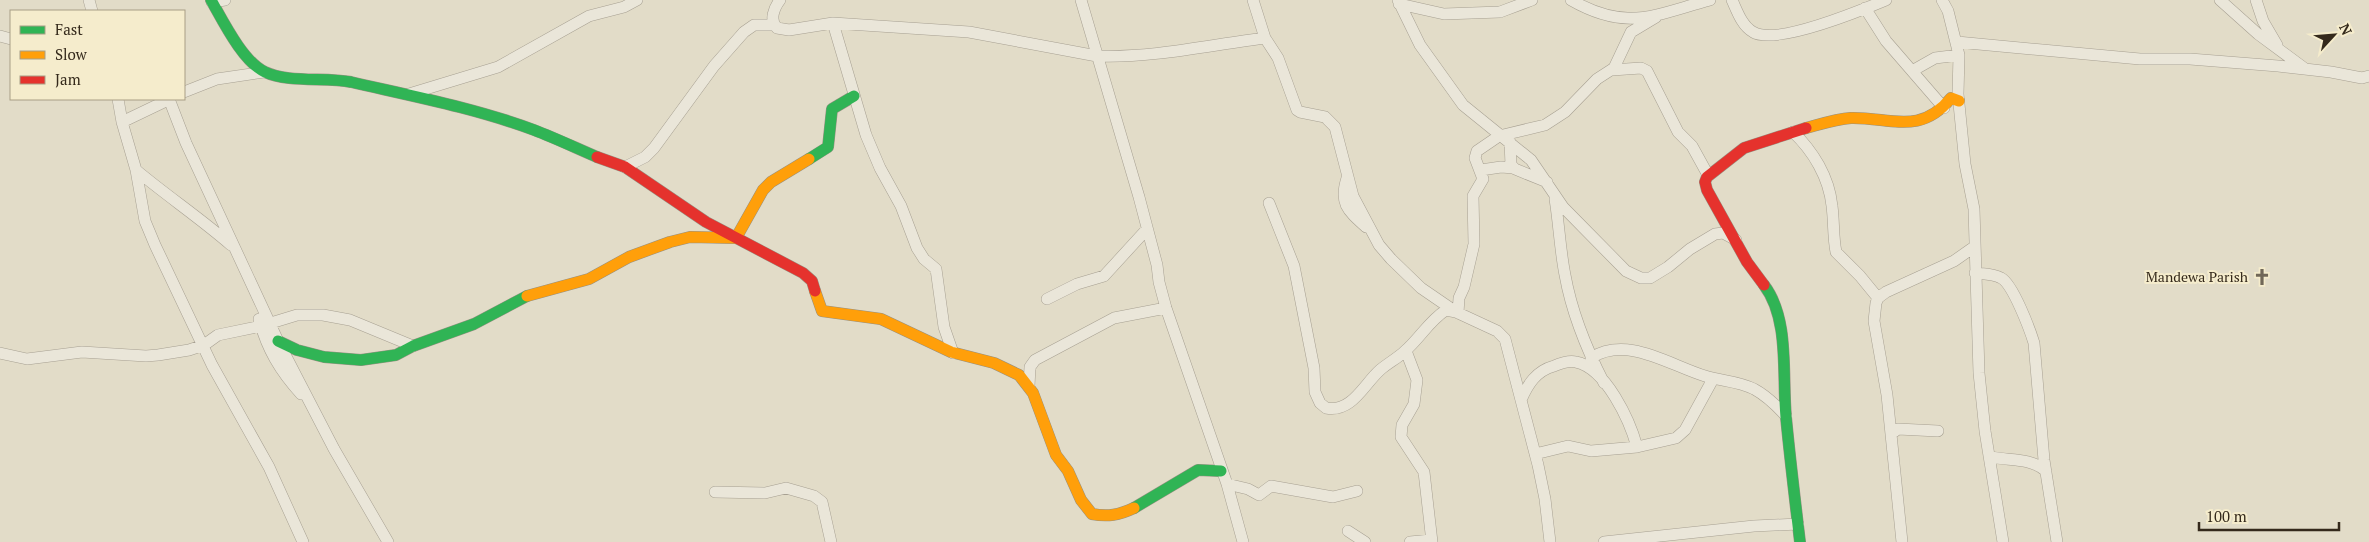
<svg xmlns="http://www.w3.org/2000/svg" width="2369" height="542" viewBox="0 0 2369 542" font-family="'PT Serif',serif">
	<style>
		.lines { fill: none; stroke-linecap: round; stroke-linejoin: round }
		.street-casing { stroke: #a7a092; stroke-width: 12 }
		.fast-casing { stroke: #969082; stroke-width: 12 }
		.slow-casing { stroke: #969082; stroke-width: 12 }
		.jam-casing { stroke: #969082; stroke-width: 12 }
		.street { stroke: #eae6d9; stroke-width: 11 }
		.fast { stroke: #30b455; stroke-width: 11 }
		.slow { stroke: #ff9f0a; stroke-width: 11 }
		.jam { stroke: #e5322d; stroke-width: 11 }
		.labels { text-anchor: middle; stroke-width: 4; stroke-linejoin: round; paint-order: stroke }
		.poi-label { font-size: 14px; fill: #34291b; stroke: #f5eccc; text-anchor: end }
	</style>
	<rect width="100%" height="100%" fill="#e2dcc8"/>
	<g class="lines">
		<g class="street-casing">
			<path id="street" d="M89,0L92,11
				M780,0C774,8 769,20 777,28L789,30L833,23L969,32L1097,56C1154,58 1209,45 1265,38
				M1081,0L1139,197L1157,265L1159,282L1166,308L1227,484L1243,542
				M1253,0L1265,38L1278,58L1297,110L1300,112L1325,117L1335,127L1353,196L1379,245L1391,259L1421,288L1456,312L1497,331L1505,339L1538,465L1545,499L1550,542
				M1398,0L1420,45L1463,105L1531,160L1563,207L1626,271L1641,278H1650L1668,267L1690,249L1715,234L1723,233L1736,240
				M1571,0C1627,32 1654,15 1710,0
				M1732,0C1737,11 1742,26 1753,32C1776,46 1862,10 1886,0
				M1942,0L1948,11L1959,55L1958,94L1965,164L1974,209L1979,373L1985,431L2003,542
				M2220,0L2258,34L2304,68
				M2256,0L2263,21L2277,45
				M212,2L225,0
				M1399,4L1444,14L1500,12L1532,0
				M1865,8L1886,41L1944,108
				M833,23L866,135L880,168L901,206L917,248L924,259L936,269L944,327L953,353
				M0,36L11,39
				M1957,42L2140,59H2190L2278,66L2331,72L2362,78L2369,76
				M1612,70L1641,68L1647,71L1678,132L1692,146L1708,175
				M1912,71L1935,58L1959,55
				M184,92L217,79L264,72
				M409,94L498,67L589,16L624,7L637,0
				M118,99L122,122L136,170L145,221L155,245L212,365L269,467L303,542
				M169,99L186,143L278,341L334,449L388,542
				M122,122L170,99
				M1793,132C1813,151 1829,177 1832,206C1834,221 1833,237 1836,252L1860,276L1878,298
				M1510,142L1511,165L1515,169L1547,182
				M625,167L645,157L654,148L714,66L744,32L754,25H774
				M136,170C167,196 200,218 231,245
				M1481,170L1501,167L1514,168
				M1347,178C1339,203 1347,210 1366,227
				M1555,199C1559,224 1560,250 1565,275C1572,314 1586,348 1604,383
				M1269,203L1294,266L1314,368L1315,392L1320,403L1326,408C1352,413 1364,384 1380,370C1388,363 1398,358 1405,351C1420,338 1429,321 1446,310L1456,312
				M1975,273C1983,274 1994,274 2001,278C2013,284 2030,330 2034,343L2044,460L2057,542
				M1047,299L1077,284L1104,276L1147,229
				M1458,313L1459,298L1464,287L1474,244L1473,196L1483,179L1475,158L1477,151L1499,136L1545,125L1565,112L1597,79L1614,68L1631,32L1656,17
				M259,319C267,349 280,371 301,394
				M1406,351L1417,380L1414,404L1402,425L1401,437L1424,472L1432,542
				M0,353L27,359L82,352L146,356L158,355L189,350L204,345L218,335L261,326L297,315H323L350,320L413,346
				M1591,358C1627,335 1669,365 1705,376C1721,381 1738,381 1754,389C1767,396 1776,405 1786,416
				M1029,386L1030,367L1035,360L1114,318L1166,308
				M1521,400C1528,384 1536,371 1554,366C1561,363 1569,360 1576,362C1606,368 1630,421 1637,447
				M1891,434L1898,429L1938,431
				M1535,454L1568,446L1591,451L1637,447L1676,438L1685,430L1713,379
				M1991,457C2010,461 2029,457 2046,471
				M1227,484L1248,489L1259,495L1271,486L1333,497L1357,491
				M715,492L765,493L786,488L814,496L822,502L831,542
				M1348,531L1365,542
				M1410,542L1431,540
				M1604,542L1754,526L1798,524
				M1902,542L1887,395L1874,321L1876,303L1878,298L1886,292L1954,261L1974,247"/>
		</g>
		<g class="fast-casing">
			<path id="fast" d="M211,0C223,21 243,62 265,72C288,83 325,77 351,82C412,96 475,108 534,130C555,138 576,148 597,157
				M809,159L828,147L832,109L854,96
				M1764,285C1790,319 1782,375 1786,417C1790,459 1795,500 1800,542
				M278,341L297,350L324,357L361,360L396,355L413,346L474,324L527,296
				M1134,508L1198,470L1221,471"/>
		</g>
		<g class="slow-casing">
			<path id="slow" d="M1806,128C1821,124 1836,119 1851,118C1890,117 1920,136 1951,98L1959,101
				M815,291L822,311L881,319L951,352L994,363L1019,375L1033,393L1056,455L1068,471L1081,500L1092,514C1108,517 1119,515 1134,508
				M527,296L589,279L629,257L670,242L690,237L736,238L763,190L771,182L809,159"/>
		</g>
		<g class="jam-casing">
			<path id="jam" d="M597,157L625,167L706,222L803,273L812,281L815,291
				M1764,285L1747,262L1707,190L1705,182L1707,177L1744,148L1806,128"/>
		</g>
		<use href="#street" class="street"/>
		<use href="#fast" class="fast"/>
		<use href="#slow" class="slow"/>
		<use href="#jam" class="jam"/>
	</g>
	<defs>
		<g id="church-bare" transform="scale(1.35)"><path d="M-1.2-6h2.4v3.5h3.3v2.4h-3.3V6h-2.4V-.1h-3.3v-2.4h3.3Z" fill="#716858" stroke="#f5eccc" stroke-width="2.5" paint-order="stroke"/></g>
	</defs>
	<g fill-rule="evenodd">
		<use href="#church-bare" x="2262" y="277"/>
	</g>
	<g class="labels">
		<g class="poi-label">
			<text x="2248" y="282">Mandewa Parish</text>
		</g>
	</g>
	<rect x="10" y="10" width="175" height="90" fill="#f5eccc" stroke="#a89e85"/>
	<rect x="20" y="26" width="25" height="8" fill="#30b455" stroke="#a89e85"/>
	<text x="55" y="35" font-size="15" fill="#34291b">Fast</text>
	<rect x="20" y="51" width="25" height="8" fill="#ff9f0a" stroke="#a89e85"/>
	<text x="55" y="60" font-size="15" fill="#34291b">Slow</text>
	<rect x="20" y="76" width="25" height="8" fill="#e5322d" stroke="#a89e85"/>
	<text x="55" y="85" font-size="15" fill="#34291b">Jam</text>
	<g transform="translate(2334 35) rotate(64)" stroke="#f5eccc" stroke-width="4" paint-order="stroke">
	<path d="M0-4L9 19L0 12L-9 19Z" fill="#34291b"/>
	<text y="-8" font-size="14" font-weight="bold" text-anchor="middle" fill="#34291b">N</text>
	</g>
	<path d="M2199 522v8h140v-8" fill="none" stroke="#34291b" stroke-width="2.5"/>
	<text x="2206" y="522" font-size="15" fill="#34291b" stroke="#f5eccc" stroke-width="4" paint-order="stroke">100 m</text>
</svg>
